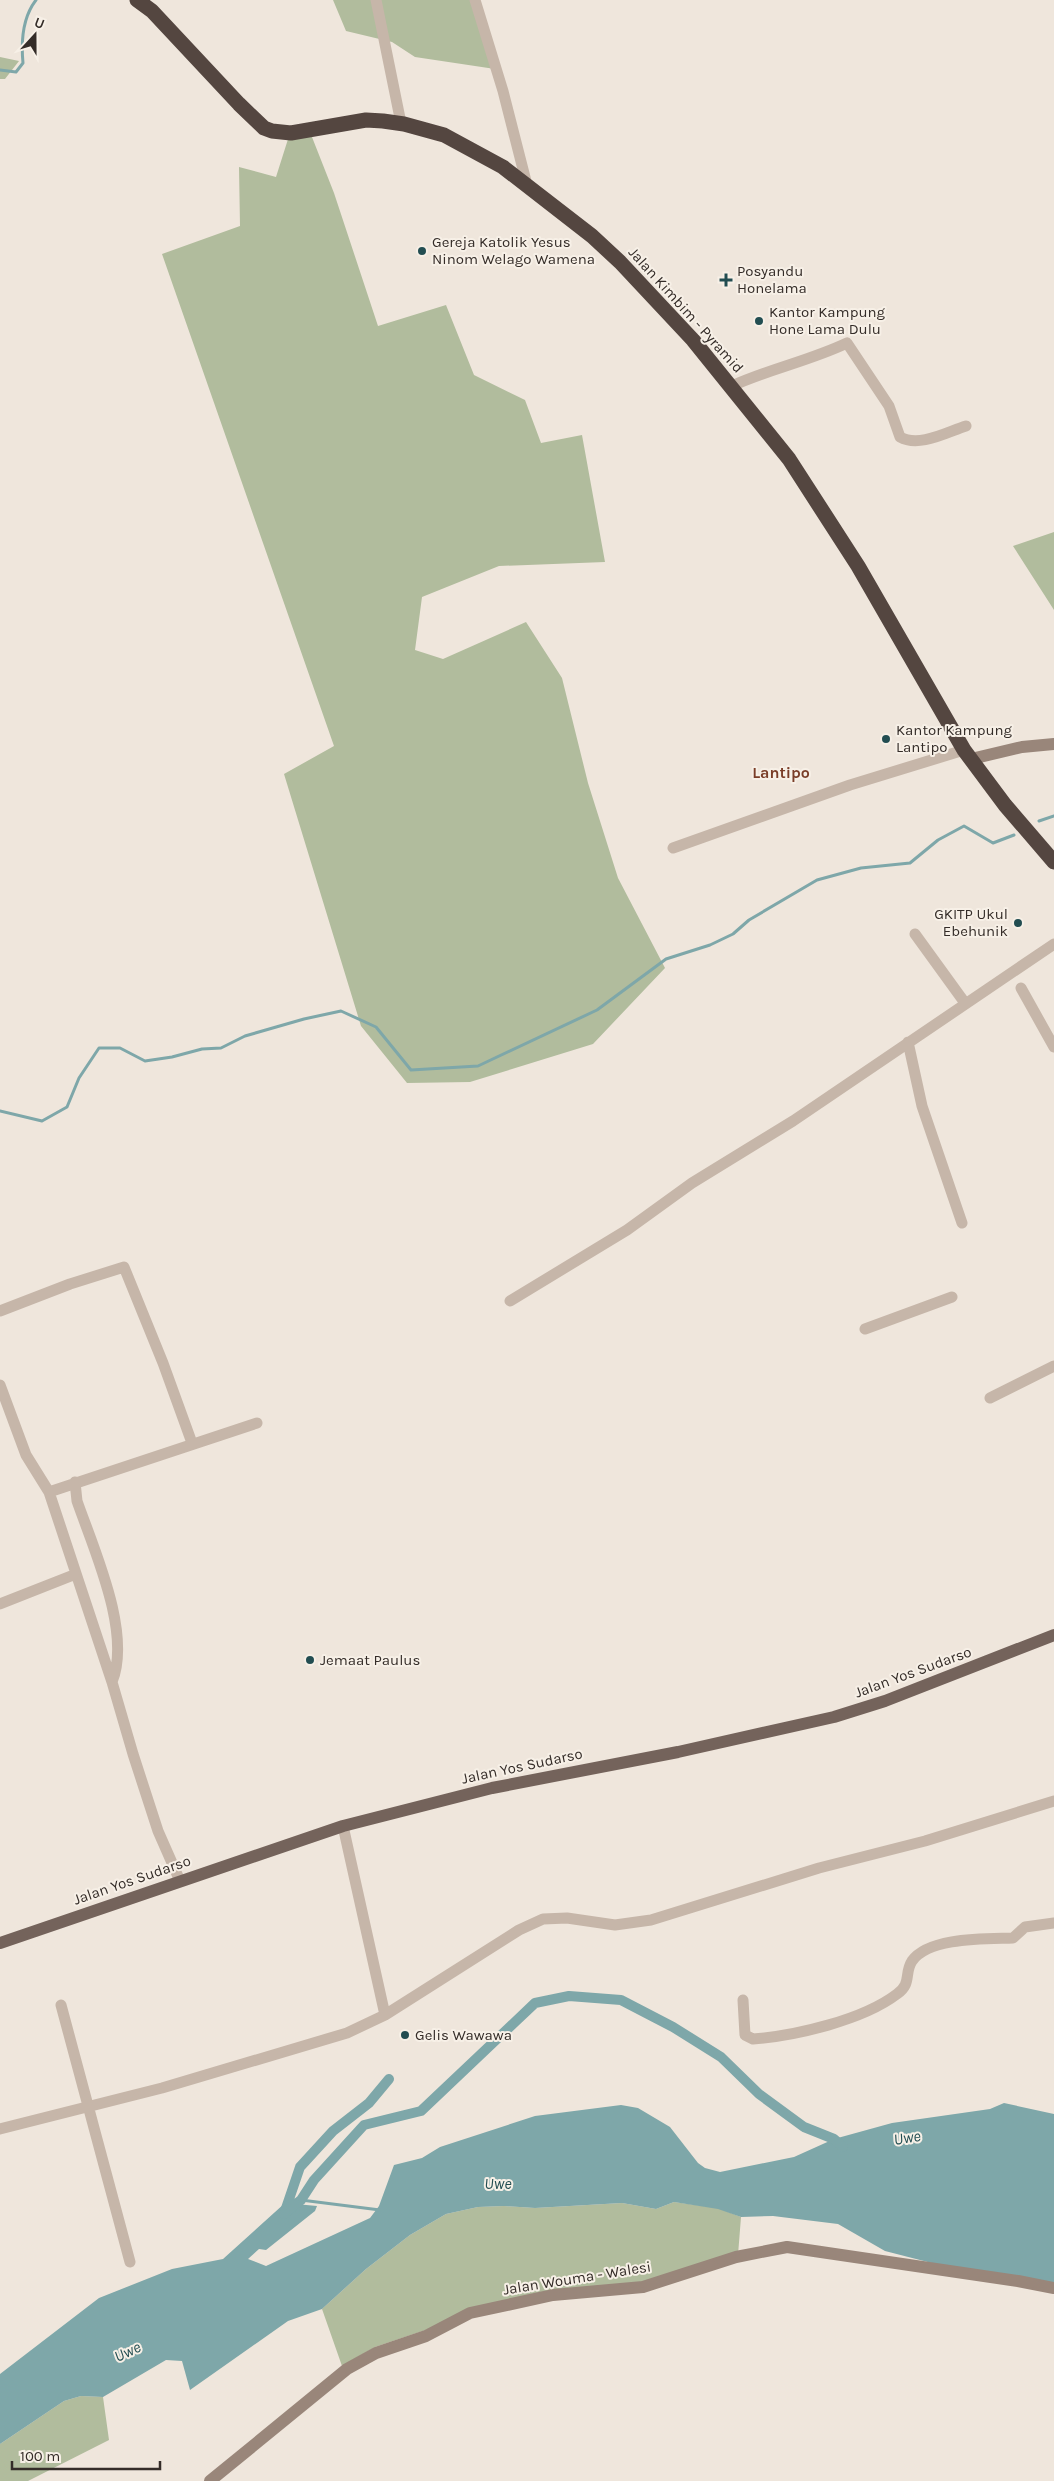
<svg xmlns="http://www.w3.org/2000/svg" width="1054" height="2481" viewBox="0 0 1054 2481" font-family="Karla,sans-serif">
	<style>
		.green { fill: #b1bc9d }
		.water { fill: #7ea7a9 }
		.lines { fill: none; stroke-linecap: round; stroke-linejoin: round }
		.stream { stroke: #7ea7a9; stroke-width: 3 }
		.canal { stroke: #7ea7a9; stroke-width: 10 }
		.street { stroke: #c6b6a9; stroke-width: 11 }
		.secondary { stroke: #99867a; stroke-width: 12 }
		.primary { stroke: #74635b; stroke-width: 12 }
		.highway { stroke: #544640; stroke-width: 15 }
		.poi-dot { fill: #224d51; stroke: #f7f0e7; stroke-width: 2 }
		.labels { text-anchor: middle; stroke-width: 4; stroke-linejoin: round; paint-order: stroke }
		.poi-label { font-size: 15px; fill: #342c28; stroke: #f7f0e7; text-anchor: start }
		.street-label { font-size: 15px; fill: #342c28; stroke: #f7f0e7 }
		.neighbourhood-label { font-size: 16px; font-weight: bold; fill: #7a3e29; stroke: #f7f0e7 }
		.water-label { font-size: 16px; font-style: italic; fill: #224d51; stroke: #f7f0e7 }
	</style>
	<rect width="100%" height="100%" fill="#efe6dc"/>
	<path class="green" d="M333,0H470L495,69L415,57L392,42L346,31Z
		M0,57L19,61L5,79H0Z
		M310,132L334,193L378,326L446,305L474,375L525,400L541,443L582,435L605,562L499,566L422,597L415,650L443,659L526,622L562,678L588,783L618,878L665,968L593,1044L470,1082L407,1083L361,1026L284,774L334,746L162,254L240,226L239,167L276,177L289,136Z
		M1054,532V610L1013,546Z
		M674,2202L718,2208L741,2217L738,2255L660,2283L476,2313L375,2347L342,2366L322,2309L366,2269L410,2235L446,2214L478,2207L504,2206L535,2208L622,2203L656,2209Z
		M81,2396L103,2397L109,2440L28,2481H0V2444L64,2401Z"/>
	<path class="water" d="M1004,2103L1054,2114V2284L955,2269L885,2251L838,2224L773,2216L741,2217L718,2209L674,2202L656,2209L622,2203L535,2208L504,2206L478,2207L446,2214L410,2235L366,2269L322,2309L288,2321L190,2390L182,2361L166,2360L103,2397L81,2396L64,2401L0,2444V2374L99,2298L172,2269L223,2259L285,2203L317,2206L315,2211L266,2250L259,2249L248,2259L266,2266L370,2218L379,2206L394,2165L422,2158L440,2147L535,2116L621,2105L638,2108L670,2127L698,2163L705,2168L720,2172L794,2157L834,2139L892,2123L990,2109Z"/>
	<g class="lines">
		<path class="stream" d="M0,70L16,72L23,63C21,42 22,18 36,0
			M1039,821L1054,816
			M0,1111L42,1121L67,1107L79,1078L99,1048H120L145,1061L172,1057L202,1049L221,1048L245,1036L304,1019L341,1011L376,1027L411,1070L478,1066L597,1010L666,959L710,945L733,934L749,920L817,880L861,868L910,863L938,840L964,826L993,843L1014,835
			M301,2200L380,2210"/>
		<path class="canal" d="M286,2212L301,2200L314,2180L364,2125L421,2111L535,2003L569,1996L621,2000L673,2027L721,2057L759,2094L804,2127L834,2139L843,2147
			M284,2214L300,2167L333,2131L369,2103L389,2079"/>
		<path class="street" d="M376,0L401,123
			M475,0L503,91L527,185
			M732,386C769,369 809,361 847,343L889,406L900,437C919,448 947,432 966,426
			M673,848L850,785L964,750
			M915,934L965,1003
			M1021,988L1054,1047
			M908,1042L922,1106L962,1223
			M510,1301L627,1230L692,1183L793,1121L1054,944
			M0,1311L70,1284L124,1267L163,1363L192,1443
			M865,1329L952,1297
			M0,1385L26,1455L49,1492L112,1682L133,1754L158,1831L180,1881
			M990,1398L1054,1366
			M75,1482L77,1501C94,1550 132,1633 112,1682
			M49,1492L257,1423
			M0,1604L76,1574
			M343,1826L385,2015
			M743,2000L745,2035L753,2039C795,2036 863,2020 897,1994C912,1984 904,1973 912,1961C929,1937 986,1939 1013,1938L1025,1927L1054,1923
			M61,2005L130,2262
			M0,2129L162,2088L347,2033L385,2015L519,1930L543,1919L567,1918L615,1925L651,1920L819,1868L925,1841L1054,1801"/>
		<path class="secondary" d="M971,759L1022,747L1054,744
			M210,2481L347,2369L376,2353L426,2336L470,2313L553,2295L643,2287L736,2257L787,2247L1018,2281L1054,2288"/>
		<path class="primary" d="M0,1943L343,1826L492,1788L678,1752L834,1717L885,1701L1054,1635"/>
		<path class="highway" d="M137,0L152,11L239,104L264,128L272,131L291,133L366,120L383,121L404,124L444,135L503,167L592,236L620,262L693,340L789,459L858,566L964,750L1005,805L1054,862"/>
	</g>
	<g class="poi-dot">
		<circle cx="422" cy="251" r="5"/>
		<path d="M723.5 272.5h5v5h5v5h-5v5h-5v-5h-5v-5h5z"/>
		<circle cx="759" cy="321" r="5"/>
		<circle cx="886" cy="739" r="5"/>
		<circle cx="1018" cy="923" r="5"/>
		<circle cx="310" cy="1660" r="5"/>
		<circle cx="405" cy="2035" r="5"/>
	</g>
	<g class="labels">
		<g class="poi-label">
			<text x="432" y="247">Gereja Katolik Yesus<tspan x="432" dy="17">Ninom Welago Wamena</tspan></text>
			<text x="737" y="276">Posyandu<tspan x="737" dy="17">Honelama</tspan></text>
			<text x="769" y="317">Kantor Kampung<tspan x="769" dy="17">Hone Lama Dulu</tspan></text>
			<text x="896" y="735">Kantor Kampung<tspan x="896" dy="17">Lantipo</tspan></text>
			<text x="1008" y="919" text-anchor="end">GKITP Ukul<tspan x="1008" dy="17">Ebehunik</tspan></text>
			<text x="320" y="1665">Jemaat Paulus</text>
			<text x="415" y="2040">Gelis Wawawa</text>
		</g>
		<g class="street-label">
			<text transform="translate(686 310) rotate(48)" y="5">Jalan Kimbim - Pyramid</text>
			<text transform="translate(913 1672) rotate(-20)" y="5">Jalan Yos Sudarso</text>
			<text transform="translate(522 1766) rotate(-12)" y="5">Jalan Yos Sudarso</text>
			<text transform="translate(132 1880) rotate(-19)" y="5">Jalan Yos Sudarso</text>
			<text transform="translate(577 2278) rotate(-9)" y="5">Jalan Wouma - Walesi</text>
		</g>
		<g class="neighbourhood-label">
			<text x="781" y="778">Lantipo</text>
		</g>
		<g class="water-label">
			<text transform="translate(907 2137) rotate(-9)" y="6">Uwe</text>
			<text x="498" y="2189">Uwe</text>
			<text transform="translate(127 2351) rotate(-25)" y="6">Uwe</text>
		</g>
	</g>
	<g transform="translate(35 35) rotate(21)" stroke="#f7f0e7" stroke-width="4" paint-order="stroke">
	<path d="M0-4L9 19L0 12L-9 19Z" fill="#342c28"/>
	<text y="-8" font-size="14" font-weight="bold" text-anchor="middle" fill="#342c28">U</text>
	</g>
	<path d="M12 2461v8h148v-8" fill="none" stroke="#342c28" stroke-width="2.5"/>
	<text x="20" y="2461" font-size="15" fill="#342c28" stroke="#f7f0e7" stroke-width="4" paint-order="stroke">100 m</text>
</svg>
